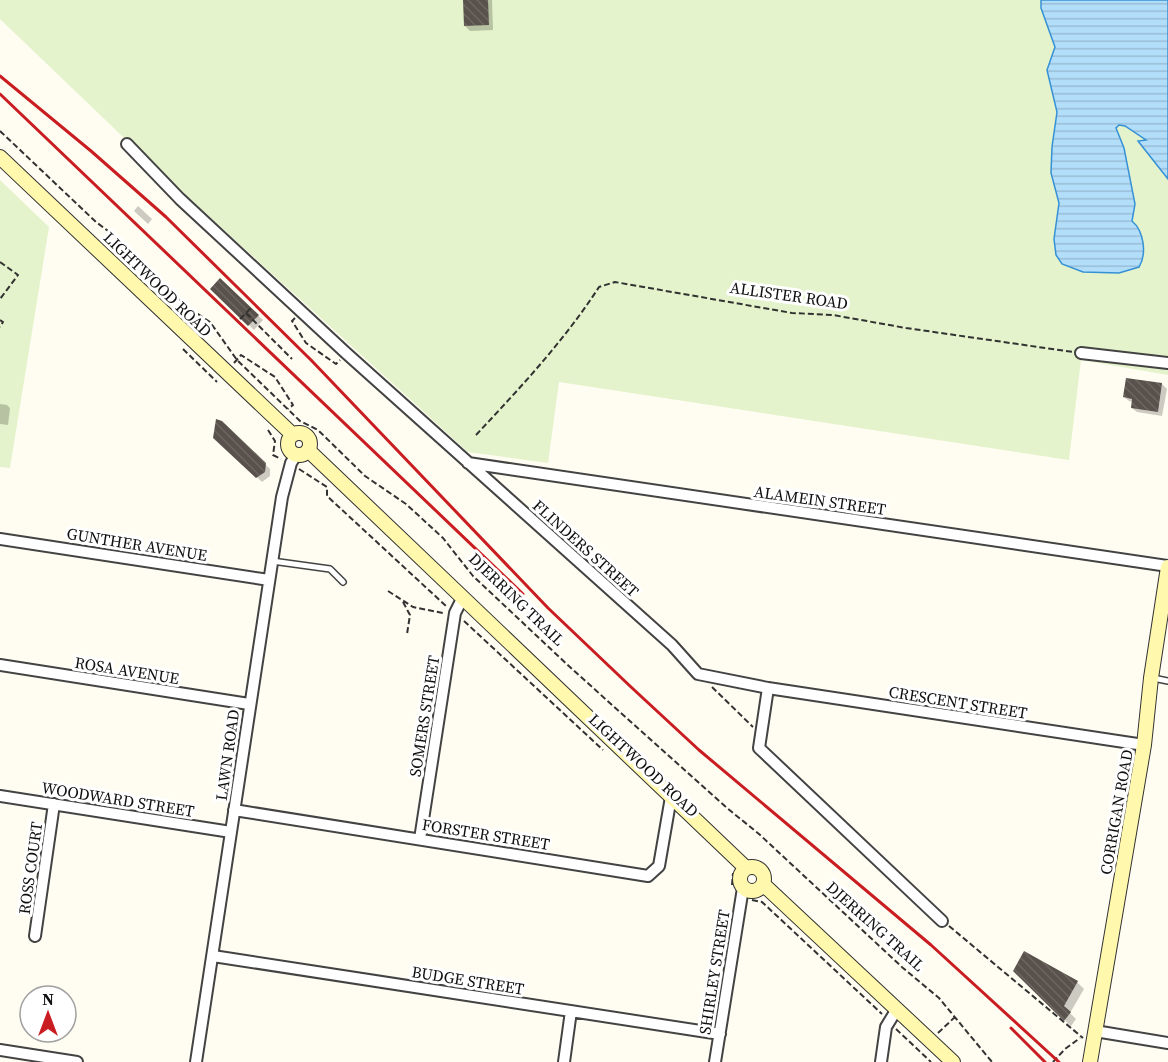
<svg xmlns="http://www.w3.org/2000/svg" width="1168" height="1062" viewBox="0 0 1168 1062" font-family="'Source Serif 4',serif">
	<style>
		.pitch { fill: #e4f3cb }
		.water { fill: url(#water-rules); stroke: #3591d6; stroke-width: 1.5 }
		.shadow { fill: #0003 }
		.building { fill: url(#building-back-hatch) }
		.lines { fill: none; stroke-linecap: round; stroke-linejoin: round }
		.service-casing { stroke: #434343; stroke-width: 8 }
		.minor-casing { stroke: #434343; stroke-width: 14 }
		.secondary-casing { stroke: #323232; stroke-width: 16 }
		.path { stroke: #323232; stroke-width: 2; stroke-dasharray: 6 3; stroke-linecap: butt }
		.service { stroke: #fff; stroke-width: 5 }
		.minor { stroke: #fff; stroke-width: 10 }
		.secondary { stroke: #fff8ad; stroke-width: 14 }
		.rail { stroke: #ca1d21; stroke-width: 3 }
		.labels { text-anchor: middle; stroke-width: 6; stroke-linejoin: round; paint-order: stroke }
		.street-label { font-size: 16px; fill: #101010; stroke: #fff }
	</style>
	<defs>
		<pattern id="water-rules" width="6" height="5" patternUnits="userSpaceOnUse" patternTransform="scale(1.5)"><rect width="6" height="5" fill="#b3defa"/><path d="M0 2.5h6" fill="none" stroke="#99bdd5"/></pattern>
		<pattern id="building-back-hatch" width="6" height="6" patternUnits="userSpaceOnUse" patternTransform="scale(1.5)"><rect width="6" height="6" fill="#59514b"/><path d="M-1 5l2 2M0 0l6 6M5-1l2 2" fill="none" stroke="#6c6561"/></pattern>
	</defs>
	<rect width="100%" height="100%" fill="#fffdf2"/>
	<path class="pitch" d="M0,0H1168V375L1081,360L1069,460L559,382L548,463L468,452L145,158L0,19Z
		M0,180L49,227L10,468L0,467Z"/>
	<path class="water" d="M1041,0H1168V179L1138,141L1146,140L1125,126L1119,125L1116,128L1124,148L1135,204L1132,221C1144,231 1147,254 1139,267L1119,273L1083,272L1062,264L1056,255L1054,239L1059,203L1051,173L1052,147L1057,112L1047,70L1055,47L1041,8Z"/>
	<path class="shadow" d="M464,0H492L493,30L470,31L465,26Z
		M138,206L152,219L148,224L134,211Z
		M220,280L263,320L254,330L212,289Z
		M1162,384L1167,389L1162,416L1137,412L1132,408L1133,402L1129,401L1124,397Z
		M0,404L7,405L10,408L8,425L0,424Z
		M222,422L270,469V476L262,482L215,437Z
		M1024,953L1077,982L1084,989L1070,1013L1076,1019L1071,1026L1015,971Z"/>
	<path class="building" d="M463,0H488L489,25L464,26Z
		M220,278L259,315L248,326L210,289Z
		M1126,378L1162,383L1158,412L1131,408L1132,399L1123,397Z
		M216,419L222,421L266,463L265,472L256,478L213,438Z
		M1024,951L1078,981L1064,1006L1071,1012L1064,1021L1013,971Z"/>
	<g class="lines">
		<g class="service-casing">
			<path id="service" d="M272,561L330,569L343,582
				M1153,678L1168,681"/>
		</g>
		<g class="minor-casing">
			<path id="minor" d="M127,144L180,199L346,353L672,645L698,674L768,688L759,748L942,921
				M1081,353L1168,363
				M468,463L1168,566
				M0,539L269,580
				M0,665L249,704
				M768,688L1144,745
				M0,796L231,832
				M234,810L648,876L659,866L671,797
				M420,839L455,613L462,599
				M35,936L54,804
				M213,956L720,1034
				M1095,1031L1168,1043
				M0,1050L77,1062
				M196,1062L282,497L291,463L296,455
				M564,1062L571,1011
				M715,1062L743,888
				M881,1062L886,1027L897,1009"/>
		</g>
		<g class="secondary-casing">
			<path id="secondary" d="M0,157L293,435
				M288 444a11 11 0 1 1 22 0a11 11 0 1 1-22 0Z
				M308,450L746,868
				M740 879a12 12 0 1 1 24 0a12 12 0 1 1-24 0Z
				M763,884L953,1062
				M1090,1062L1144,745L1151,678L1168,567"/>
		</g>
		<path class="path" d="M0,131L96,222L119,239L130,255L149,274L189,308L210,322L237,360L300,421L318,430L365,476L406,504L443,538L473,576L572,669L727,808L759,834L903,968L939,998L992,1062
			M0,262L18,275L0,299
			M246,313L292,359
			M295,318L292,321L306,343L336,364L340,360
			M240,319L252,307
			M0,320L3,322L0,327
			M183,349L217,382
			M234,363L241,355L275,377L293,405L288,409
			M268,430L275,441L273,455L281,459
			M476,435C520,388 564,341 599,287L615,282L792,313L833,315L906,328L1073,352
			M299,469L327,487V496L446,606
			M388,591L413,607L443,613
			M403,602L410,615L407,634
			M464,621L603,750
			M712,687L753,727
			M732,885L733,873
			M752,900L762,902L882,1014
			M949,926L1083,1038
			M896,1029L931,1062
			M938,1033L956,1016
			M1053,1062L1065,1049L1080,1038"/>
		<use href="#service" class="service"/>
		<use href="#minor" class="minor"/>
		<use href="#secondary" class="secondary"/>
		<path class="rail" d="M0,76L91,151L166,217L311,360L548,608L631,687L699,750L931,945L1059,1062
			M0,94L523,594
			M1011,1028L1045,1062"/>
	</g>
	<g class="labels">
		<g class="street-label">
			<text transform="translate(158 284) rotate(44)" y="6">LIGHTWOOD ROAD</text>
			<text transform="translate(789 295) rotate(8)" y="6">ALLISTER ROAD</text>
			<text transform="translate(820 500) rotate(8)" y="6">ALAMEIN STREET</text>
			<text transform="translate(137 544) rotate(9)" y="6">GUNTHER AVENUE</text>
			<text transform="translate(586 548) rotate(42)" y="6">FLINDERS STREET</text>
			<text transform="translate(517 599) rotate(44)" y="6">DJERRING TRAIL</text>
			<text transform="translate(127 670) rotate(9)" y="6">ROSA AVENUE</text>
			<text transform="translate(958 702) rotate(9)" y="6">CRESCENT STREET</text>
			<text transform="translate(424 716) rotate(-81)" y="6">SOMERS STREET</text>
			<text transform="translate(227 755) rotate(-82)" y="6">LAWN ROAD</text>
			<text transform="translate(644 765) rotate(43)" y="6">LIGHTWOOD ROAD</text>
			<text transform="translate(118 799) rotate(9)" y="6">WOODWARD STREET</text>
			<text transform="translate(1116 812) rotate(-80)" y="6">CORRIGAN ROAD</text>
			<text transform="translate(486 834) rotate(9)" y="6">FORSTER STREET</text>
			<text transform="translate(30 868) rotate(-82)" y="6">ROSS COURT</text>
			<text transform="translate(876 926) rotate(42)" y="6">DJERRING TRAIL</text>
			<text transform="translate(714 972) rotate(-81)" y="6">SHIRLEY STREET</text>
			<text transform="translate(468 980) rotate(9)" y="6">BUDGE STREET</text>
		</g>
	</g>
	<g transform="translate(48 1014)"><circle r="28" fill="#ffffff" stroke="#9f9f9f" stroke-width="1.5"/>
	<path d="M0-4.5L10 22L0 15L-10 22Z" fill="#ca1d21"/>
	<text y="-9" font-size="16" font-weight="bold" text-anchor="middle" fill="#101010">N</text>
	</g>
</svg>
